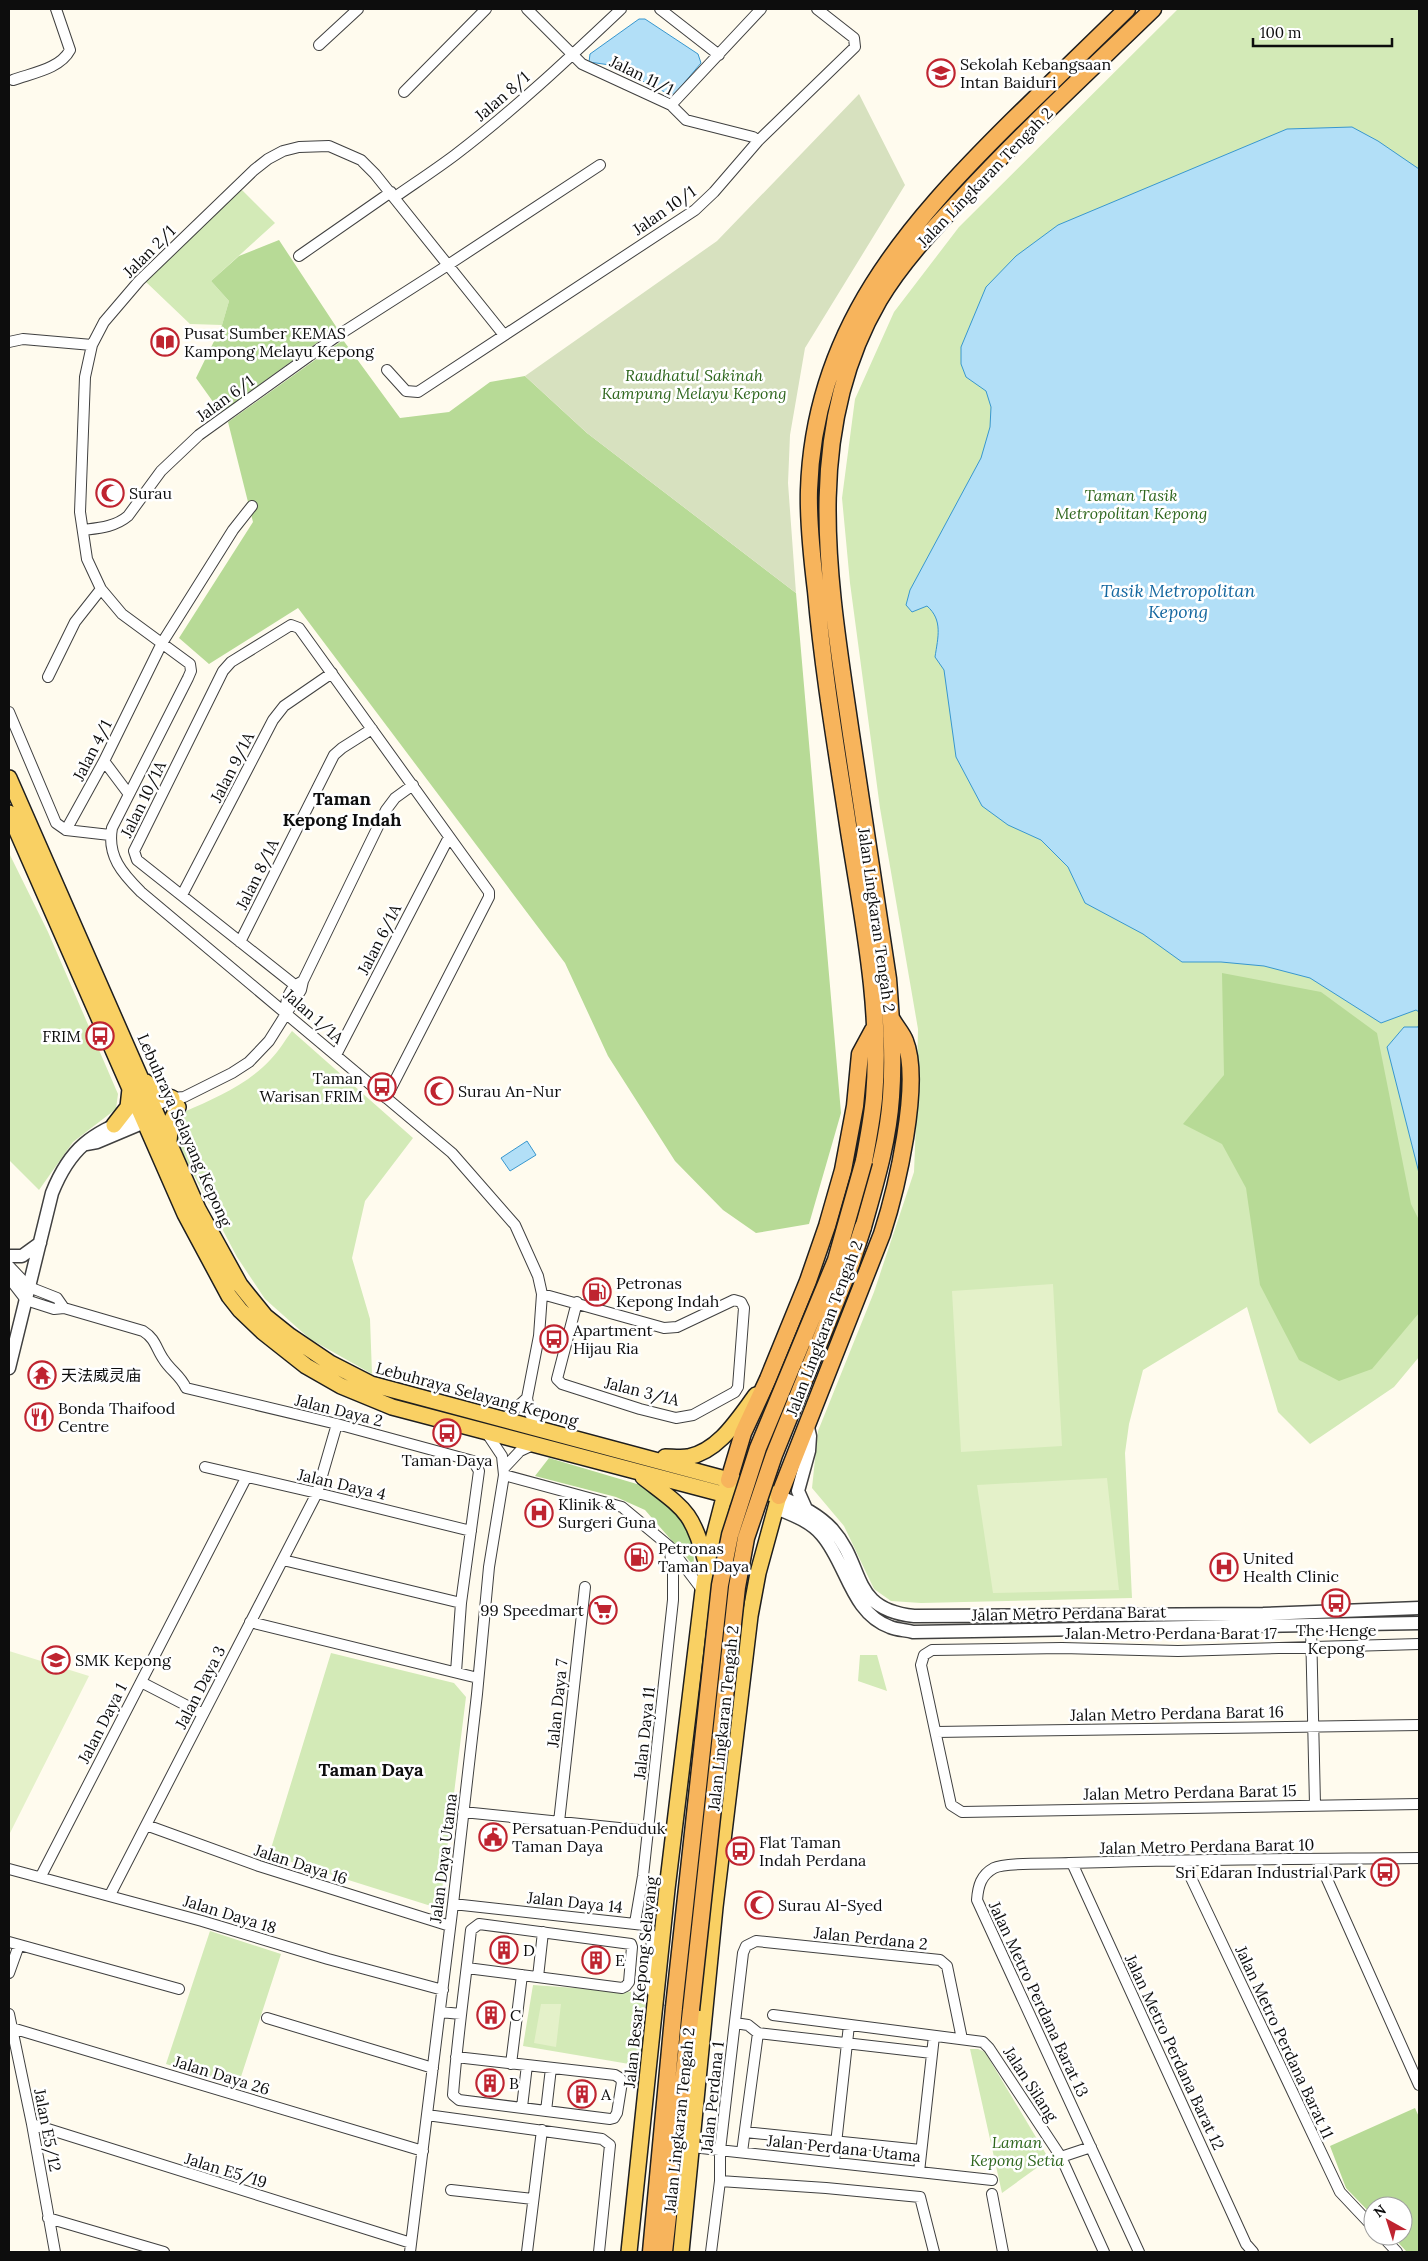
<svg xmlns="http://www.w3.org/2000/svg" width="1428" height="2261" viewBox="0 0 1428 2261" font-family="Lora,'Noto Sans SC',serif">
	<style>
		.green { fill: #d3eab7 }
		.forest { fill: #b7da96 }
		.cemetery { fill: #d7e1bf }
		.pitch { fill: #e4f1c9 }
		.water { fill: #b2dff7; stroke: #3897ce }
		.lines { fill: none; stroke-linecap: round; stroke-linejoin: round }
		.minor-casing { stroke: #404040; stroke-width: 12 }
		.tertiary-casing { stroke: #404040; stroke-width: 15 }
		.primary-casing { stroke: #1e1e1e; stroke-width: 18 }
		.trunk-casing { stroke: #1e1e1e; stroke-width: 19 }
		.minor { stroke: #fff; stroke-width: 10 }
		.tertiary { stroke: #fff; stroke-width: 12 }
		.primary { stroke: #f9d063; stroke-width: 15 }
		.trunk { stroke: #f7b45c; stroke-width: 16 }
		.trunk-bridge-casing { stroke: #1e1e1e; stroke-width: 19; stroke-linecap: butt }
		.trunk-bridge { stroke: #f7b45c; stroke-width: 16 }
		.labels { text-anchor: middle; stroke-width: 5; stroke-linejoin: round; paint-order: stroke }
		.poi-label { font-size: 16px; fill: #0d0d0d; stroke: #fff; text-anchor: start }
		.street-label { font-size: 16px; fill: #0d0d0d; stroke: #fff }
		.park-label { font-size: 16px; font-style: italic; fill: #2e661d; stroke: #fff }
		.water-label { font-size: 18px; font-style: italic; fill: #1568a0; stroke: #fff }
		.neighbourhood-label { font-size: 18px; font-weight: bold; fill: #0d0d0d; stroke: #fff }
	</style>
	<rect width="100%" height="100%" fill="#fffbee"/>
	<path class="green" d="M1178,9H1419V1357L1394,1387L1310,1444L1278,1412L1247,1307L1143,1370L1129,1424L1125,1453L1132,1598L921,1603L891,1601L874,1589L844,1526L812,1488L818,1431L874,1292L914,1172L916,1122L918,1029L880,808L850,583L842,498L855,399L894,312L959,227Z
		M241,189L275,223L211,281L229,301L222,325L190,324L146,282Z
		M9,853L48,932L118,1094L116,1109L73,1142L39,1190L9,1160Z
		M292,1031L413,1138L365,1201L352,1258L370,1319L372,1374L310,1339L265,1299L237,1257L177,1143L184,1112C215,1098 247,1085 271,1059C279,1051 285,1040 292,1031Z
		M331,1653L454,1683L466,1697L441,1898L431,1906L269,1855Z
		M860,1655H877L887,1691L858,1681Z
		M210,1931L281,1954L238,2086L166,2064Z
		M533,1985L646,1993L641,2066L523,2046Z
		M970,2049H978L985,2052L1049,2159L1002,2193Z"/>
	<path class="forest" d="M279,240L337,328L221,413L196,378L222,325L229,301L211,281L239,256Z
		M343,340L400,418L449,412L490,382L525,376L587,433L796,593L841,1113L809,1224L756,1233L723,1210L675,1161L608,1056L565,963L298,608L209,664L179,638L253,522L228,422Z
		M1222,973L1321,992L1377,1033L1411,1204L1419,1220V1313L1372,1369L1339,1381L1299,1360L1260,1285L1246,1188L1222,1144L1183,1124L1224,1075Z
		M549,1458L647,1487L678,1512L693,1539L694,1566L645,1510L616,1497L535,1476Z
		M1415,2108L1419,2117V2252H1407L1392,2236H1403V2206H1373V2216L1346,2188L1330,2146Z"/>
	<path class="cemetery" d="M859,94L905,185L805,348L790,435L788,483L796,593L587,433L525,376L717,241Z"/>
	<path class="pitch" d="M1053,1284L1062,1446L961,1452L952,1291Z
		M1107,1478L1119,1590L993,1593L977,1485Z
		M9,1651L89,1676L9,1835Z
		M541,2004H561L556,2047L534,2043Z"/>
	<path class="water" d="M639,19H645L698,54L701,63L673,96L610,65L589,62L590,54Z
		M1352,127L1378,141L1419,169V1012L1416,1010L1381,1023L1310,978L1264,966L1221,962H1182L1143,934L1085,903L1068,867L1041,840L1008,825L982,806L956,757L944,670L935,657C938,637 943,620 927,606L912,612L906,605L910,590L981,458L990,427L991,407L986,391L966,377L961,364V347L986,287L1016,256L1058,225L1287,129Z
		M1419,1024V1173L1387,1047L1404,1027H1418Z
		M527,1141L536,1155L510,1171L501,1158Z"/>
	<g class="lines">
		<g class="minor-casing">
			<path id="minor" d="M527,9L582,64L671,105L686,120L753,137L758,141
				M660,9L719,55
				M319,45L358,9
				M13,80C32,73 60,69 70,50L56,9
				M404,92L486,9
				M671,105L761,9
				M395,197C415,183 435,170 455,155C513,111 568,59 621,9
				M299,256L391,192
				M504,335L375,174L361,160L329,146L299,147L283,151L268,159L254,170L139,281L104,322L92,345L85,377L80,512L87,559L101,589L122,614L190,664L191,671L188,678L112,828C107,856 122,873 141,892L452,1153L515,1225L538,1276L542,1294L539,1336L527,1398L530,1414L539,1429
				M9,342L23,339L92,345
				M387,370L406,391L418,392L695,210L714,192L758,141L855,47L854,38L817,9
				M83,530C99,528 115,527 128,516L161,471L199,435L337,336L448,265L600,165
				M48,677L75,622L101,589
				M9,712L56,823L66,830L110,835
				M104,761L128,793
				M66,830L104,761L162,643L233,530L252,506
				M182,895L273,720L284,706L332,673
				M240,942L334,755L342,748L372,729
				M301,990L137,860L134,851L223,671L231,662L291,625L299,628L489,892V897L386,1098
				M286,1011C285,1000 290,987 301,982
				M336,1055L449,837
				M153,1107L172,1098L184,1097L232,1073L249,1062L269,1041L301,990L303,981L386,810L395,798L413,785
				M9,1266L29,1287L57,1298L64,1308
				M9,1278L26,1300L54,1309L64,1308L143,1331C156,1339 156,1349 164,1360C171,1371 180,1375 186,1388L337,1424L473,1461L479,1471L461,1603L456,1672
				M542,1294L664,1328L677,1327L734,1300L741,1302L744,1308L738,1387L735,1392L693,1415L676,1418L640,1409L562,1384L557,1379L577,1302
				M503,1420L527,1398
				M205,1467L317,1493L471,1531
				M505,1467L520,1451L535,1444
				M504,1475L622,1507L669,1546L703,1591
				M283,1560L461,1603
				M250,1622L478,1678
				M1311,1627L1315,1805
				M1419,1644L1178,1651L1062,1648L932,1650L924,1655L921,1665L951,1805L962,1812L1419,1804
				M141,1682L203,1714
				M936,1732L1419,1725
				M463,1812L648,1831
				M559,1822L585,1587
				M146,1825L259,1866L450,1926
				M1318,1859L1419,2085
				M1183,1861L1340,2192L1373,2227
				M1072,1863L1246,2244L1253,2252
				M9,1869L202,1921L328,1959L443,1990
				M41,1876L246,1478
				M110,1895L317,1493L337,1424
				M453,1904L644,1925L652,1936L650,1966L652,1991
				M635,1923L643,1876L673,1600V1572L669,1546
				M9,1942L179,1989
				M9,1973L19,1945
				M538,1977L543,1932
				M440,2012L461,2014
				M9,2014L32,2124L55,2252
				M773,2015L983,2042L989,2048L1061,2157L1104,2252
				M267,2018L433,2068
				M735,2023L748,2025L758,2033L932,2053
				M12,2028L423,2151
				M456,2057L615,2075L620,2078L622,2082L617,2113L614,2118L610,2119L459,2100L453,2095C457,2040 465,1985 471,1930L479,1924L631,1944L632,1947L629,1982L626,1986L622,1988L467,1968
				M511,2064L522,1975
				M522,2107L527,2065
				M546,2111L551,2068
				M427,2115L602,2139L610,2145L599,2252
				M32,2124L411,2243
				M745,2132L921,2150
				M692,2147L992,2180
				M742,2152L758,2033
				M1061,2157L1091,2147
				M834,2162L849,2025
				M919,2172L934,2036
				M720,2181L826,2188L920,2197L934,2252
				M451,2190L533,2199
				M992,2194L1003,2252
				M48,2218L164,2252
				M1382,2236L1397,2252
				M410,2252L453,1904L477,1694L489,1567L504,1475L502,1456L486,1432
				M527,2252L542,2130
				M711,2252L720,2181V2150L743,1953L746,1946L756,1941L940,1960L947,1966L962,2039
				M1139,2252L977,1900C978,1886 981,1875 994,1868C1005,1862 1054,1864 1069,1863C1186,1859 1303,1859 1419,1858"/>
		</g>
		<g class="tertiary-casing">
			<path id="tertiary" d="M86,1144L97,1142L154,1118
				M9,1256H22L40,1243
				M9,1368L52,1193C74,1138 99,1133 149,1109
				M779,1496C798,1505 817,1513 832,1529C866,1567 849,1609 914,1616L1263,1614L1419,1608
				M776,1508C793,1515 810,1521 822,1535C847,1564 851,1613 890,1627C897,1630 906,1630 913,1632L1419,1623
				M806,1509L798,1491L809,1451L810,1436L807,1423"/>
		</g>
		<g class="primary-casing">
			<path id="primary" d="M9,778L198,1209L240,1285L265,1316L290,1336L330,1363L371,1384L729,1480L779,1496L758,1573L750,1616L715,1907L681,2252
				M9,813L185,1214L229,1296L240,1310L263,1332L306,1366L341,1386L392,1407L753,1502
				M146,1082L159,1094L172,1098
				M114,1125L128,1107L130,1089
				M169,1141L171,1121L178,1107
				M665,1457C672,1457 681,1458 688,1457C719,1451 738,1419 756,1395
				M643,1477C684,1509 692,1510 706,1562
				M629,2252L667,1889L703,1591L707,1563L727,1486"/>
		</g>
		<g class="trunk-casing">
			<path id="trunk" d="M864,1161C868,1140 872,1119 874,1098C882,1007 862,915 848,825C836,747 823,670 816,591C812,558 808,523 809,490C814,330 906,226 1013,120C1051,83 1089,46 1127,9
				M863,1227C875,1184 888,1142 891,1097C894,1058 891,1017 888,979C876,897 863,816 851,734C830,588 800,435 879,300C901,263 932,230 962,198C1023,132 1089,71 1153,9
				M729,1480L743,1433L768,1379L808,1281L827,1226L843,1170L855,1106L860,1054L873,1030
				M779,1496L882,1234C896,1191 922,1083 905,1041C902,1033 895,1026 891,1018
				M651,2252L674,2007
				M664,2252L691,2010"/>
		</g>
		<use href="#minor" class="minor"/>
		<use href="#tertiary" class="tertiary"/>
		<use href="#primary" class="primary"/>
		<use href="#trunk" class="trunk"/>
		<g class="trunk-bridge-casing">
			<path id="trunk-bridge" d="M674,2007L720,1585L730,1535L758,1448L836,1260L864,1161
				M691,2010L737,1587L746,1538L774,1455L851,1264L863,1227"/>
		</g>
		<use href="#trunk-bridge" class="trunk-bridge"/>
	</g>
	<defs>
		<g id="school-ring" transform="scale(1.4375)"><circle r="9.5" fill="#fff" stroke="#bf2430" stroke-width="1.5"/><path d="M0-5L7-2L0 1L-7-2ZM-4 1L0 2.5L4 1V4Q0 6-4 4Z" fill="#bf2430"/></g>
		<g id="library-ring" transform="scale(1.4375)"><circle r="9.5" fill="#fff" stroke="#bf2430" stroke-width="1.5"/><path d="M-6-4Q-3-5.5-.7-3.5V5Q-3 3-6 4ZM6-4Q3-5.5 .7-3.5V5Q3 3 6 4Z" fill="#bf2430"/></g>
		<g id="mosque-ring" transform="scale(1.4375)"><circle r="9.5" fill="#fff" stroke="#bf2430" stroke-width="1.5"/><path d="M3.5-4.9A6 6 0 1 0 3.5 4.9A5 5 0 1 1 3.5-4.9Z" fill="#bf2430"/></g>
		<g id="bus-ring" transform="scale(1.4375)"><circle r="9.5" fill="#fff" stroke="#bf2430" stroke-width="1.5"/><path d="M-5-6H5V4H4V6H2V4H-2V6H-4V4H-5ZM-3.5-4V0h7V-4ZM-3.5 1.2v1.5H-2V1.2ZM2 1.2v1.5H3.5V1.2Z" fill="#bf2430"/></g>
		<g id="fuel-ring" transform="scale(1.4375)"><circle r="9.5" fill="#fff" stroke="#bf2430" stroke-width="1.5"/><path d="M-5.5-6h7V0h2V4h1.3V-2.5L3-4.5l.8-.8L6-3V5H2.5V1h-1V6h-7ZM-4.2-4.7v3.2H.2V-4.7Z" fill="#bf2430"/></g>
		<g id="temple-ring" transform="scale(1.4375)"><circle r="9.5" fill="#fff" stroke="#bf2430" stroke-width="1.5"/><path d="M0-6L5-2H3V0L6.5 2.5H4V6H1.5V3h-3V6H-4V2.5H-6.5L-3 0V-2H-5Z" fill="#bf2430"/></g>
		<g id="restaurant-ring" transform="scale(1.4375)"><circle r="9.5" fill="#fff" stroke="#bf2430" stroke-width="1.5"/><path d="M-5-6h1v4h1v-4h1v4h1v-4h1v5L-1.5 .5V6h-2V.5L-5-1ZM5-6V6H3V1.5H1.5Q1.5-4 5-6Z" fill="#bf2430"/></g>
		<g id="hospital-ring" transform="scale(1.4375)"><circle r="9.5" fill="#fff" stroke="#bf2430" stroke-width="1.5"/><path d="M-5-5h3v3.5h4V-5h3V5h-3V1.5h-4V5h-3Z" fill="#bf2430"/></g>
		<g id="supermarket-ring" transform="scale(1.4375)"><circle r="9.5" fill="#fff" stroke="#bf2430" stroke-width="1.5"/><path d="M-6-5.5h2.5l.6 2H6L4.5 2H-2.5L-4.4-4H-6ZM-1.5 3.2a1.3 1.3 0 1 0 .1 0ZM3 3.2a1.3 1.3 0 1 0 .1 0Z" fill="#bf2430"/></g>
		<g id="civic-ring" transform="scale(1.4375)"><circle r="9.5" fill="#fff" stroke="#bf2430" stroke-width="1.5"/><path d="M-.6-6.5H3V-4.5H.6V-3L4-1V1h2V6H-6V1h2V-1L-.6-3ZM-1.2 2.5V6h2.4V2.5Z" fill="#bf2430"/></g>
		<g id="building-ring" transform="scale(1.4375)"><circle r="9.5" fill="#fff" stroke="#bf2430" stroke-width="1.5"/><path d="M-4-6H4V6H1V3H-1V6H-4ZM-2.5-4.3h1.7v1.8h-1.7ZM.8-4.3h1.7v1.8H.8ZM-2.5-1h1.7V.8h-1.7ZM.8-1h1.7V.8H.8Z" fill="#bf2430"/></g>
	</defs>
	<g fill-rule="evenodd">
		<use href="#school-ring" x="941" y="73"/>
		<use href="#library-ring" x="165" y="342"/>
		<use href="#mosque-ring" x="110" y="493"/>
		<use href="#bus-ring" x="100" y="1036"/>
		<use href="#bus-ring" x="382" y="1087"/>
		<use href="#mosque-ring" x="439" y="1091"/>
		<use href="#fuel-ring" x="597" y="1292"/>
		<use href="#bus-ring" x="554" y="1339"/>
		<use href="#temple-ring" x="42" y="1375"/>
		<use href="#restaurant-ring" x="39" y="1417"/>
		<use href="#bus-ring" x="447" y="1433"/>
		<use href="#hospital-ring" x="539" y="1513"/>
		<use href="#fuel-ring" x="639" y="1557"/>
		<use href="#hospital-ring" x="1224" y="1567"/>
		<use href="#bus-ring" x="1336" y="1603"/>
		<use href="#supermarket-ring" x="603" y="1610"/>
		<use href="#school-ring" x="56" y="1660"/>
		<use href="#civic-ring" x="493" y="1837"/>
		<use href="#bus-ring" x="740" y="1851"/>
		<use href="#bus-ring" x="1385" y="1872"/>
		<use href="#mosque-ring" x="759" y="1905"/>
		<use href="#building-ring" x="504" y="1950"/>
		<use href="#building-ring" x="596" y="1960"/>
		<use href="#building-ring" x="491" y="2015"/>
		<use href="#building-ring" x="490" y="2083"/>
		<use href="#building-ring" x="582" y="2094"/>
	</g>
	<g class="labels">
		<g class="poi-label">
			<text x="960" y="70">Sekolah Kebangsaan<tspan x="960" dy="18">Intan Baiduri</tspan></text>
			<text x="184" y="339">Pusat Sumber KEMAS<tspan x="184" dy="18">Kampong Melayu Kepong</tspan></text>
			<text x="129" y="499">Surau</text>
			<text x="81" y="1042" text-anchor="end">FRIM</text>
			<text x="363" y="1084" text-anchor="end">Taman<tspan x="363" dy="18">Warisan FRIM</tspan></text>
			<text x="458" y="1097">Surau An-Nur</text>
			<text x="616" y="1289">Petronas<tspan x="616" dy="18">Kepong Indah</tspan></text>
			<text x="573" y="1336">Apartment<tspan x="573" dy="18">Hijau Ria</tspan></text>
			<text x="61" y="1381">天法威灵庙</text>
			<text x="58" y="1414">Bonda Thaifood<tspan x="58" dy="18">Centre</tspan></text>
			<text x="447" y="1466" text-anchor="middle">Taman Daya</text>
			<text x="558" y="1510">Klinik &amp;<tspan x="558" dy="18">Surgeri Guna</tspan></text>
			<text x="658" y="1554">Petronas<tspan x="658" dy="18">Taman Daya</tspan></text>
			<text x="1243" y="1564">United<tspan x="1243" dy="18">Health Clinic</tspan></text>
			<text x="584" y="1616" text-anchor="end">99 Speedmart</text>
			<text x="1336" y="1636" text-anchor="middle">The Henge<tspan x="1336" dy="18">Kepong</tspan></text>
			<text x="75" y="1666">SMK Kepong</text>
			<text x="512" y="1834">Persatuan Penduduk<tspan x="512" dy="18">Taman Daya</tspan></text>
			<text x="759" y="1848">Flat Taman<tspan x="759" dy="18">Indah Perdana</tspan></text>
			<text x="1366" y="1878" text-anchor="end">Sri Edaran Industrial Park</text>
			<text x="778" y="1911">Surau Al-Syed</text>
			<text x="523" y="1956">D</text>
			<text x="615" y="1966">E</text>
			<text x="510" y="2021">C</text>
			<text x="509" y="2089">B</text>
			<text x="601" y="2100">A</text>
		</g>
		<g class="street-label">
			<text transform="translate(642 75) rotate(26)" y="6">Jalan 11/1</text>
			<text transform="translate(502 96) rotate(-41)" y="6">Jalan 8/1</text>
			<text transform="translate(985 177) rotate(-46)" y="6">Jalan Lingkaran Tengah 2</text>
			<text transform="translate(664 210) rotate(-35)" y="6">Jalan 10/1</text>
			<text transform="translate(149 251) rotate(-45)" y="6">Jalan 2/1</text>
			<text transform="translate(225 398) rotate(-36)" y="6">Jalan 6/1</text>
			<text transform="translate(92 750) rotate(-63)" y="6">Jalan 4/1</text>
			<text transform="translate(232 767) rotate(-63)" y="6">Jalan 9/1A</text>
			<text transform="translate(143 799) rotate(-64)" y="6">Jalan 10/1A</text>
			<text transform="translate(257 874) rotate(-64)" y="6">Jalan 8/1A</text>
			<text transform="translate(877 920) rotate(82)" y="6">Jalan Lingkaran Tengah 2</text>
			<text transform="translate(379 939) rotate(-63)" y="6">Jalan 6/1A</text>
			<text transform="translate(314 1016) rotate(41)" y="6">Jalan 1/1A</text>
			<text transform="translate(185 1130) rotate(66)" y="6">Lebuhraya Selayang Kepong</text>
			<text transform="translate(824 1328) rotate(-69)" y="6">Jalan Lingkaran Tengah 2</text>
			<text transform="translate(642 1391) rotate(14)" y="6">Jalan 3/1A</text>
			<text transform="translate(477 1394) rotate(15)" y="6">Lebuhraya Selayang Kepong</text>
			<text transform="translate(339 1410) rotate(14)" y="6">Jalan Daya 2</text>
			<text transform="translate(342 1484) rotate(13)" y="6">Jalan Daya 4</text>
			<text transform="translate(1069 1613) rotate(-1)" y="6">Jalan Metro Perdana Barat</text>
			<text x="1171" y="1639">Jalan Metro Perdana Barat 17</text>
			<text transform="translate(200 1687) rotate(-63)" y="6">Jalan Daya 3</text>
			<text transform="translate(557 1703) rotate(-84)" y="6">Jalan Daya 7</text>
			<text transform="translate(1177 1713) rotate(-1)" y="6">Jalan Metro Perdana Barat 16</text>
			<text transform="translate(723 1718) rotate(-84)" y="6">Jalan Lingkaran Tengah 2</text>
			<text transform="translate(102 1723) rotate(-63)" y="6">Jalan Daya 1</text>
			<text transform="translate(644 1733) rotate(-84)" y="6">Jalan Daya 11</text>
			<text transform="translate(1190 1792) rotate(-1)" y="6">Jalan Metro Perdana Barat 15</text>
			<text transform="translate(1207 1846) rotate(-1)" y="6">Jalan Metro Perdana Barat 10</text>
			<text transform="translate(443 1858) rotate(-83)" y="6">Jalan Daya Utama</text>
			<text transform="translate(301 1864) rotate(18)" y="6">Jalan Daya 16</text>
			<text transform="translate(575 1902) rotate(6)" y="6">Jalan Daya 14</text>
			<text transform="translate(230 1914) rotate(17)" y="6">Jalan Daya 18</text>
			<text transform="translate(871 1938) rotate(6)" y="6">Jalan Perdana 2</text>
			<text transform="translate(640 1982) rotate(-84)" y="6">Jalan Besar Kepong Selayang</text>
			<text transform="translate(1039 1999) rotate(65)" y="6">Jalan Metro Perdana Barat 13</text>
			<text transform="translate(1285 2042) rotate(65)" y="6">Jalan Metro Perdana Barat 11</text>
			<text transform="translate(1175 2052) rotate(65)" y="6">Jalan Metro Perdana Barat 12</text>
			<text transform="translate(222 2075) rotate(17)" y="6">Jalan Daya 26</text>
			<text transform="translate(1031 2084) rotate(57)" y="6">Jalan Silang</text>
			<text transform="translate(712 2097) rotate(-84)" y="6">Jalan Perdana 1</text>
			<text transform="translate(679 2120) rotate(-84)" y="6">Jalan Lingkaran Tengah 2</text>
			<text transform="translate(48 2130) rotate(79)" y="6">Jalan E5/12</text>
			<text transform="translate(844 2148) rotate(6)" y="6">Jalan Perdana Utama</text>
			<text transform="translate(226 2170) rotate(17)" y="6">Jalan E5/19</text>
		</g>
		<g class="park-label">
			<text x="694" y="381">Raudhatul Sakinah<tspan x="694" dy="18">Kampung Melayu Kepong</tspan></text>
			<text x="1131" y="501">Taman Tasik<tspan x="1131" dy="18">Metropolitan Kepong</tspan></text>
			<text x="1017" y="2148">Laman<tspan x="1017" dy="18">Kepong Setia</tspan></text>
		</g>
		<g class="water-label">
			<text x="1178" y="597">Tasik Metropolitan<tspan x="1178" dy="21">Kepong</tspan></text>
		</g>
		<g class="neighbourhood-label">
			<text x="342" y="805">Taman<tspan x="342" dy="21">Kepong Indah</tspan></text>
			<text x="371" y="1776">Taman Daya</text>
		</g>
	</g>
	<rect width="1428" height="2261" fill="none" stroke="#0d0d0d" stroke-width="20"/>
	<g transform="translate(1388 2221) rotate(321)"><circle r="24" fill="#ffffff" stroke="#9e9e9e"/>
	<path d="M0-4L9 19L0 12L-9 19Z" fill="#bf2430"/>
	<text y="-8" font-size="14" font-weight="bold" text-anchor="middle" fill="#0d0d0d">N</text>
	</g>
	<path d="M1253 38v8h139v-8" fill="none" stroke="#0d0d0d" stroke-width="2.5"/>
	<text x="1260" y="38" font-size="15" fill="#0d0d0d" stroke="#ffffff" stroke-width="4" paint-order="stroke">100 m</text>
</svg>
